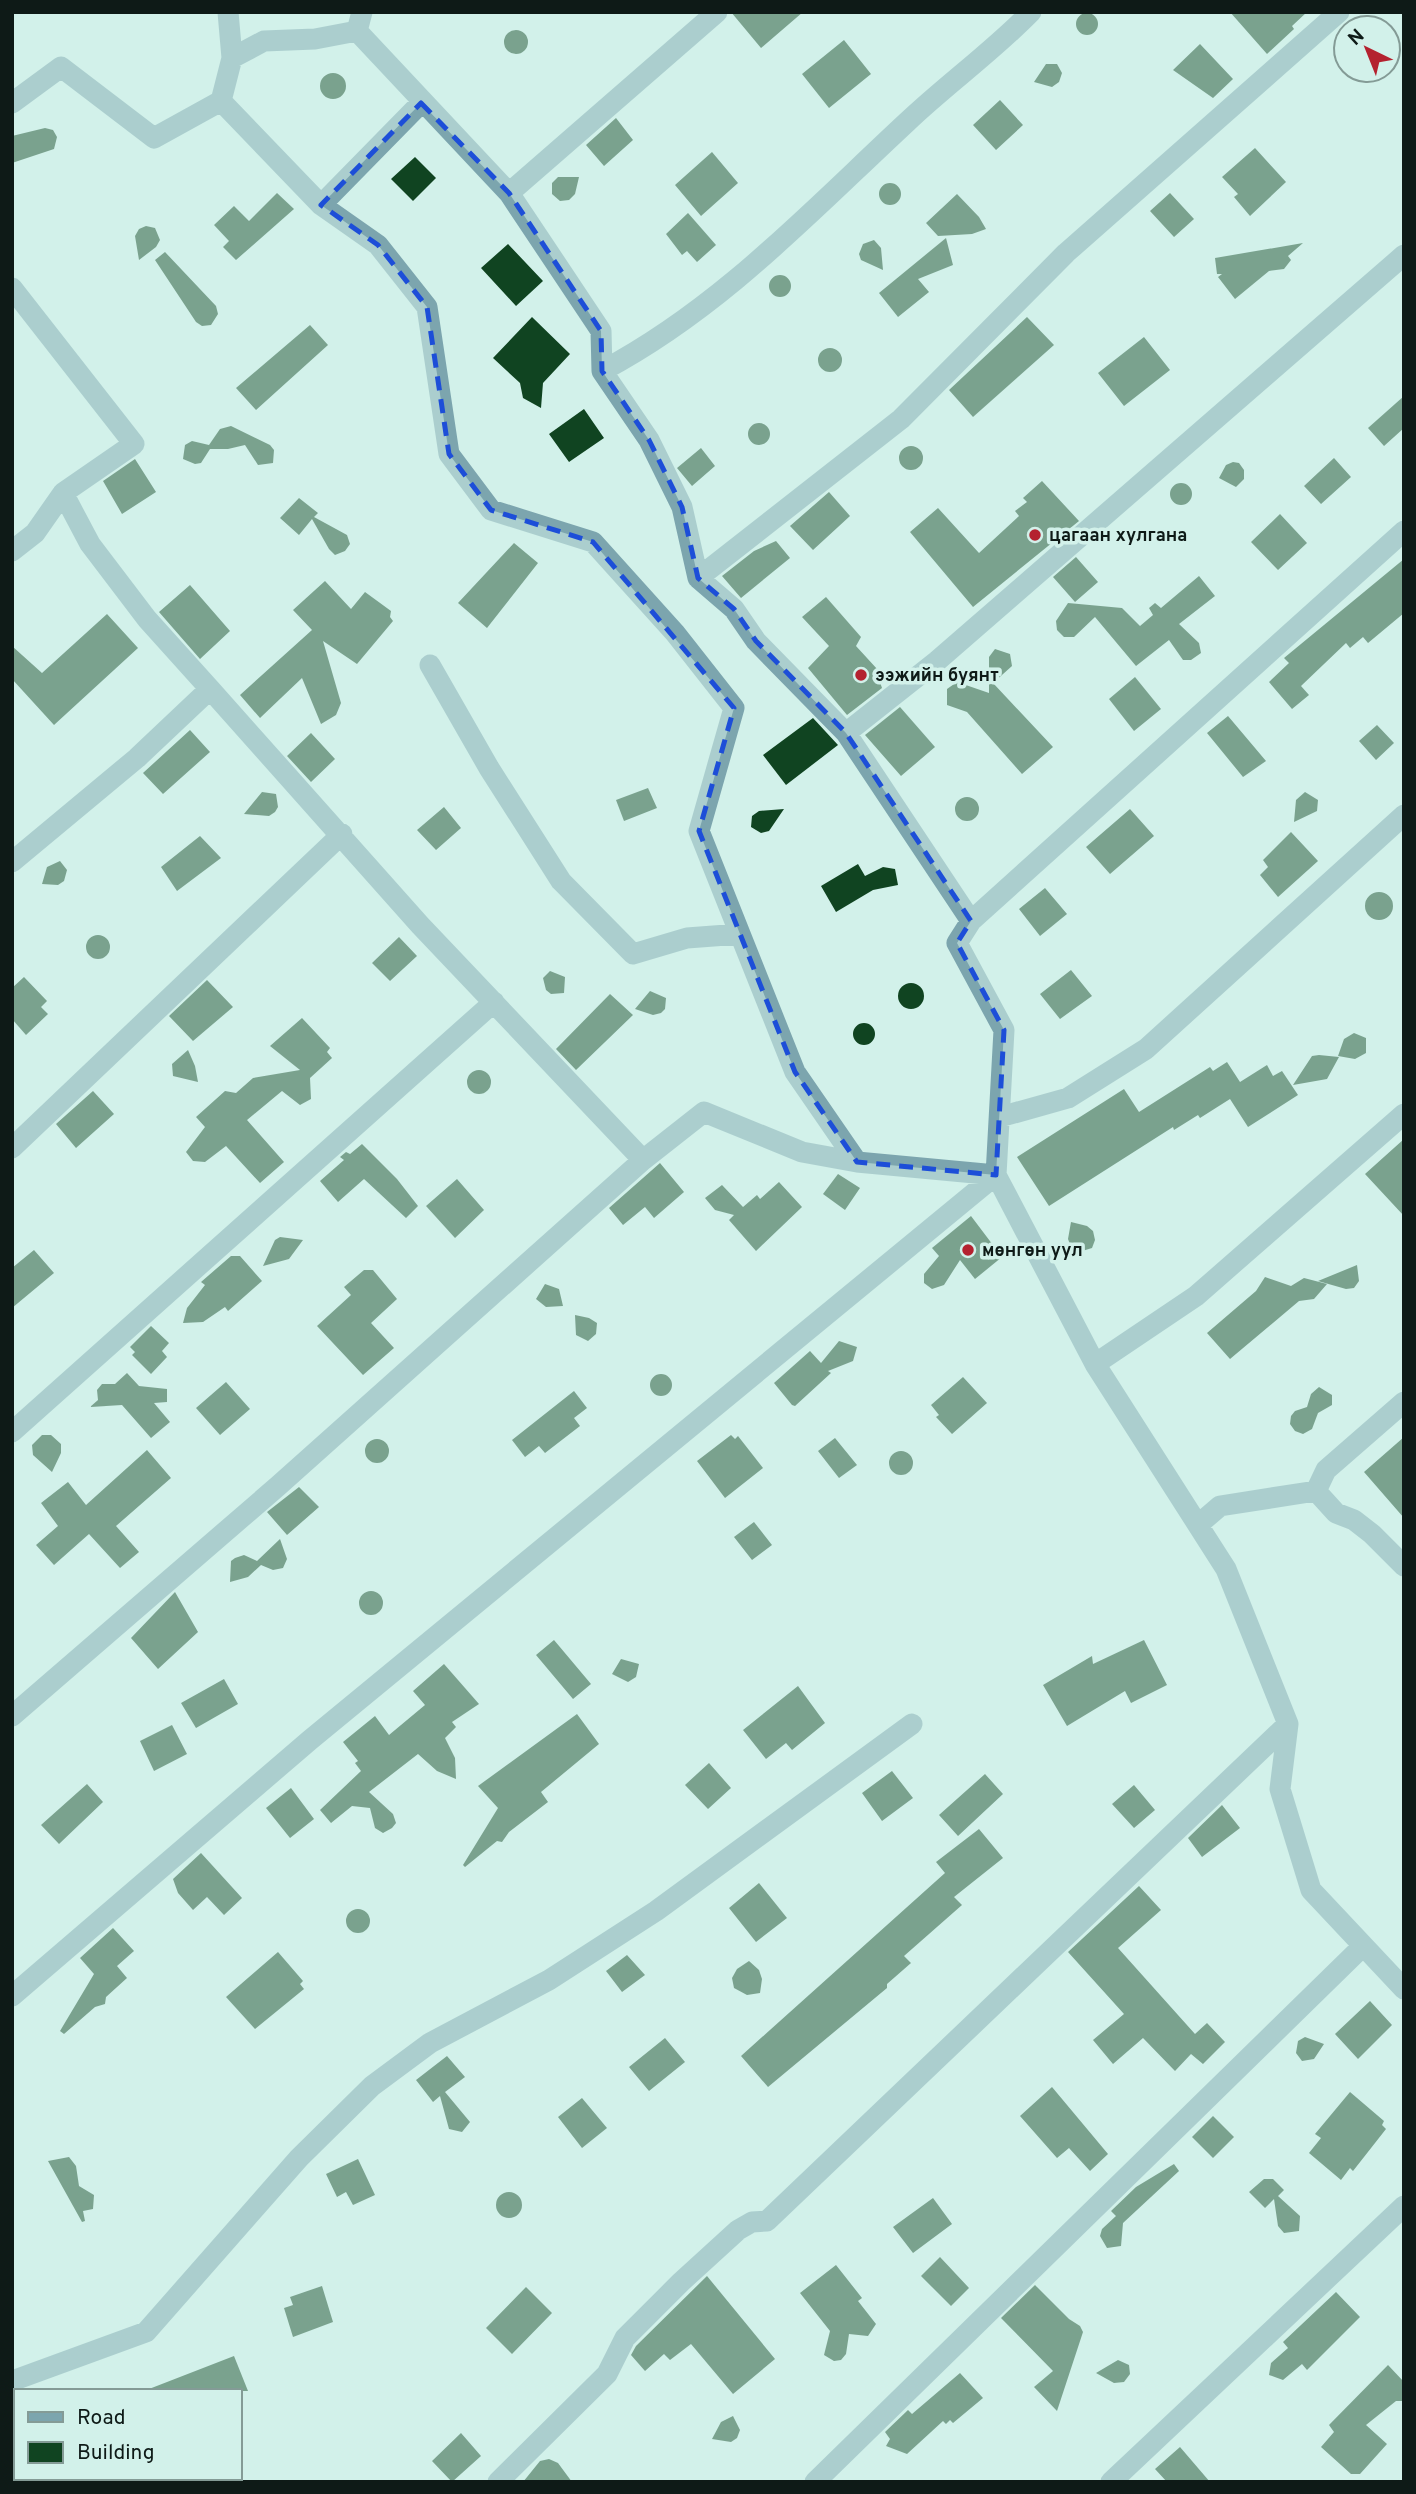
<svg xmlns="http://www.w3.org/2000/svg" width="1416" height="2494" viewBox="0 0 1416 2494" font-family="Overpass,sans-serif">
	<style>
		.building { fill: #104421 }
		.lines { fill: none; stroke-linecap: round; stroke-linejoin: round }
		.street { stroke: #7ca5ae; stroke-width: 21 }
		.marked { fill: none; stroke: #1d4ed8; stroke-width: 5; stroke-dasharray: 14 9; stroke-linejoin: round }
		.poi-dot { fill: #b4222f; stroke: #d2f1ea; stroke-width: 2.5 }
		.labels { text-anchor: middle; stroke-width: 7; stroke-linejoin: round; paint-order: stroke }
		.poi-label { font-size: 18px; font-weight: bold; fill: #0e1a17; stroke: #d2f1ea; text-anchor: start }
	</style>
	<rect width="100%" height="100%" fill="#d2f1ea"/>
	<path class="building" d="M731,12H803L761,48Z
		M1230,12H1307L1292,26L1294,29L1267,54Z
		M1076 24a11 11 0 1 1 22 0a11 11 0 1 1-22 0Z
		M504 42a12 12 0 1 1 24 0a12 12 0 1 1-24 0Z
		M844,40L871,74L829,108L802,74Z
		M1200,44L1233,79L1213,98L1173,70Z
		M1046,64H1057L1062,73L1059,82L1052,87L1034,82Z
		M320 86a13 13 0 1 1 26 0a13 13 0 1 1-26 0Z
		M1000,100L1023,125L996,150L973,125Z
		M616,118L633,140L604,166L586,145Z
		M45,128L53,130L57,137L54,149L12,163V136Z
		M1255,148L1286,182L1250,216L1234,197L1238,194L1222,177Z
		M712,152L738,183L701,216L675,185Z
		M415,157L436,178L413,201L391,179Z
		M558,177H579L575,194L569,200L560,201L552,194V183Z
		M879 194a11 11 0 1 1 22 0a11 11 0 1 1-22 0Z
		M277,193L294,209L236,260L223,247L229,241L214,225L234,206L249,221Z
		M1170,193L1194,219L1174,237L1150,211Z
		M957,194L979,217L986,229L972,234L938,236L926,223Z
		M688,213L716,245L697,262L687,251L682,255L666,234Z
		M146,226L155,228L160,240L156,247L139,260L135,236L139,229Z
		M946,238L953,265L918,279L929,292L898,317L879,293Z
		M874,240L881,248L883,270L861,260L859,254L863,244Z
		M1303,243L1288,256L1291,260L1284,269L1269,271L1235,299L1218,277L1222,274H1217L1215,258Z
		M508,244L543,281L516,306L481,268Z
		M165,252L216,306L218,314L211,325L202,326L196,322L155,260Z
		M769 286a11 11 0 1 1 22 0a11 11 0 1 1-22 0Z
		M532,317L570,354L543,383L541,408L523,398L520,383L493,358Z
		M1027,317L1054,345L973,417L949,390Z
		M310,325L328,345L256,410L236,388Z
		M1144,337L1170,370L1124,406L1098,373Z
		M818 360a12 12 0 1 1 24 0a12 12 0 1 1-24 0Z
		M1404,396V428L1384,446L1368,428Z
		M584,409L604,438L569,462L549,434Z
		M748 434a11 11 0 1 1 22 0a11 11 0 1 1-22 0Z
		M231,426L270,445L274,450L273,463L258,465L245,445L228,449H210L201,463L195,464L183,459L185,445L192,441L209,445L220,429Z
		M899 458a12 12 0 1 1 24 0a12 12 0 1 1-24 0Z
		M701,448L715,466L692,486L677,468Z
		M1334,458L1351,477L1321,504L1304,486Z
		M135,459L156,492L122,514L103,481Z
		M1233,462L1239,463L1244,470V479L1236,487L1219,478L1226,465Z
		M1042,481L1079,521L973,607L910,532L938,508L979,553L1019,516L1015,511L1027,502L1023,498Z
		M1170 494a11 11 0 1 1 22 0a11 11 0 1 1-22 0Z
		M829,492L850,516L813,550L790,526Z
		M299,498L318,513L314,517L347,535L350,544L345,551L335,555L329,549L312,519L299,535L280,518Z
		M1280,514L1307,543L1278,570L1251,542Z
		M776,541L790,558L741,598L722,576L754,551Z
		M514,543L538,563L487,628L458,603Z
		M1076,557L1098,582L1075,602L1053,577Z
		M1404,559V613L1368,643L1363,637L1350,648L1346,643L1301,686L1309,695L1292,709L1269,682L1289,663L1284,658Z
		M1199,576L1215,596L1179,624L1199,643L1201,653L1191,660H1183L1169,640L1136,666L1095,617L1074,637H1064L1057,630L1056,621L1068,603L1122,608L1140,626L1153,615L1149,608L1155,603L1161,608Z
		M325,581L351,609L365,592L391,611L390,617L393,621L357,664L323,641L341,703L336,715L321,724L302,678L260,718L240,695L312,630L293,610Z
		M190,585L230,631L200,659L159,612Z
		M826,597L861,637L856,646L889,682L879,679L882,688L847,715L808,668L829,646L802,617Z
		M107,614L138,648L54,725L12,679V646L42,673Z
		M995,649L1010,654L1012,666L993,683L1053,747L1022,774L967,712L947,705V689L957,682L989,693V657Z
		M1135,677L1161,709L1134,731L1109,699Z
		M900,707L935,747L901,776L865,735Z
		M1228,716L1266,761L1243,777L1207,733Z
		M813,718L838,745L786,785L763,755Z
		M1377,725L1394,743L1376,760L1359,741Z
		M190,730L210,752L163,794L143,773Z
		M311,733L335,759L311,782L287,756Z
		M648,788L657,808L624,821L616,800Z
		M262,792L276,794L278,807L275,812L269,816L244,814Z
		M1305,792L1318,800L1317,811L1294,822L1296,800Z
		M955 809a12 12 0 1 1 24 0a12 12 0 1 1-24 0Z
		M444,807L461,828L436,850L417,830Z
		M784,809L769,831L761,833L751,827L752,816L759,811Z
		M1130,809L1154,836L1110,874L1086,847Z
		M1291,832L1318,861L1278,897L1260,875L1268,867L1263,860Z
		M200,836L221,858L177,891L161,867Z
		M60,861L67,870L64,881L58,885L42,884L47,867Z
		M858,864L865,876L883,867L895,869L898,885L873,890L836,912L821,886Z
		M1045,888L1067,914L1040,936L1019,909Z
		M1365 906a14 14 0 1 1 28 0a14 14 0 1 1-28 0Z
		M86 947a12 12 0 1 1 24 0a12 12 0 1 1-24 0Z
		M399,937L417,956L390,981L372,963Z
		M1071,970L1092,996L1060,1019L1040,994Z
		M550,971L565,977L564,993L551,994L546,990L543,978Z
		M24,977L47,1001L41,1007L48,1014L26,1035L12,1019V988Z
		M207,980L233,1007L193,1041L169,1016Z
		M898 996a13 13 0 1 1 26 0a13 13 0 1 1-26 0Z
		M650,991L666,998L665,1009L661,1013L653,1015L635,1009Z
		M610,994L633,1015L576,1070L556,1049Z
		M302,1018L330,1048L327,1052L332,1058L310,1078L311,1099L300,1105L282,1091L247,1120L284,1162L260,1183L226,1146L205,1162L193,1161L186,1152L205,1127L196,1117L225,1091L236,1093L253,1078L300,1070L270,1046Z
		M853 1034a11 11 0 1 1 22 0a11 11 0 1 1-22 0Z
		M1354,1033L1366,1038V1053L1355,1059L1338,1056L1344,1039Z
		M188,1050L195,1066L198,1082L173,1076L172,1064Z
		M1319,1055L1339,1057L1327,1079L1293,1085L1312,1056Z
		M1227,1062L1240,1082L1267,1065L1273,1076L1282,1071L1298,1095L1248,1127L1230,1099L1200,1118L1198,1115L1174,1130L1173,1127L1049,1206L1017,1157L1124,1089L1139,1112L1210,1067L1213,1071Z
		M467 1082a12 12 0 1 1 24 0a12 12 0 1 1-24 0Z
		M93,1091L114,1114L76,1148L56,1124Z
		M1404,1139V1216L1365,1174Z
		M362,1144L397,1179L418,1206L406,1218L364,1179L338,1202L320,1181L344,1160L340,1157L346,1152L350,1154Z
		M660,1163L684,1192L654,1218L645,1207L623,1225L609,1208Z
		M838,1174L860,1188L845,1210L823,1194Z
		M457,1179L484,1210L455,1238L426,1206Z
		M779,1182L802,1207L756,1251L729,1220L734,1215L715,1210L705,1198L722,1185L743,1207L757,1195L760,1199Z
		M971,1216L1002,1257L975,1279L960,1260L944,1285L932,1289L924,1283V1274L939,1256L932,1248Z
		M1071,1222L1087,1226L1093,1231L1095,1240L1092,1248L1079,1252L1071,1247L1068,1239Z
		M280,1237L303,1240L289,1259L263,1266L275,1240Z
		M34,1250L54,1273L12,1308V1268Z
		M231,1256H240L262,1281L228,1311L225,1307L203,1322L183,1323L187,1308L205,1285L201,1282Z
		M1357,1265L1359,1281L1354,1288L1346,1289L1318,1281Z
		M364,1270H373L397,1299L371,1323L394,1348L363,1375L317,1326L351,1295L344,1287Z
		M1265,1277L1291,1286L1304,1278L1327,1284L1314,1299L1299,1301L1230,1359L1207,1333L1256,1291Z
		M545,1284L559,1289L563,1306L546,1307L536,1299Z
		M575,1315L589,1318L597,1323L596,1334L588,1341L576,1335Z
		M151,1326L169,1343L162,1351L167,1357L151,1374L132,1355L135,1352L130,1347Z
		M839,1341L857,1347L853,1361L828,1371L831,1373L795,1406L792,1405L774,1383L810,1351L821,1363Z
		M127,1373L139,1386L167,1389V1402L154,1403L170,1422L151,1438L122,1405L90,1407L98,1400L97,1390L102,1384H115Z
		M650 1385a11 11 0 1 1 22 0a11 11 0 1 1-22 0Z
		M963,1377L987,1403L952,1434L936,1417L939,1415L931,1405Z
		M226,1382L250,1409L220,1435L196,1408Z
		M1319,1387L1332,1395V1405L1318,1413L1312,1429L1303,1434L1295,1431L1290,1424L1291,1416L1295,1411L1307,1407L1311,1394Z
		M574,1391L587,1408L574,1418L580,1426L545,1453L539,1446L525,1457L512,1440Z
		M42,1435H51L61,1444V1453L52,1472L33,1455L32,1445Z
		M731,1435L735,1439L738,1436L763,1468L725,1498L697,1461Z
		M1404,1437V1518L1364,1472Z
		M835,1438L857,1465L839,1478L818,1451Z
		M365 1451a12 12 0 1 1 24 0a12 12 0 1 1-24 0Z
		M147,1450L171,1478L116,1526L139,1552L120,1568L89,1534L54,1565L36,1545L58,1526L41,1503L68,1482L86,1505Z
		M889 1463a12 12 0 1 1 24 0a12 12 0 1 1-24 0Z
		M299,1487L319,1507L287,1535L267,1512Z
		M754,1522L772,1545L752,1560L734,1537Z
		M280,1539L287,1559L283,1568L273,1570L261,1565L248,1577L230,1582L231,1561L235,1558L244,1555L257,1561Z
		M359 1603a12 12 0 1 1 24 0a12 12 0 1 1-24 0Z
		M175,1592L198,1632L158,1669L131,1638Z
		M554,1640L591,1684L573,1699L536,1655Z
		M1144,1640L1167,1685L1131,1703L1125,1691L1067,1726L1043,1685L1092,1656L1093,1664Z
		M621,1659L639,1664L636,1677L628,1682L612,1674Z
		M444,1664L479,1704L452,1722L456,1727L445,1738L455,1758L456,1779L437,1771L418,1754L369,1792L393,1814L396,1823L392,1828L383,1833L375,1828L370,1808L352,1806L331,1823L320,1810L361,1771L355,1763L358,1761L343,1742L375,1716L389,1735L425,1705L413,1691Z
		M224,1679L238,1704L196,1728L181,1703Z
		M798,1686L825,1723L792,1750L786,1743L766,1759L743,1730Z
		M577,1714L599,1744L541,1792L548,1802L509,1832L502,1842L497,1841L465,1867L463,1865L498,1808L478,1786Z
		M172,1725L187,1754L154,1771L140,1741Z
		M709,1763L731,1788L708,1809L685,1785Z
		M892,1771L913,1798L882,1821L862,1793Z
		M985,1774L1003,1794L958,1836L939,1815Z
		M87,1784L103,1802L59,1844L41,1825Z
		M1134,1785L1155,1810L1134,1828L1112,1804Z
		M291,1788L314,1819L290,1838L266,1808Z
		M1222,1805L1240,1828L1202,1857L1188,1838Z
		M979,1829L1003,1858L954,1897L962,1905L904,1956L911,1963L887,1984V1988L768,2087L741,2056L945,1873L936,1862Z
		M201,1853L242,1898L224,1915L207,1897L193,1910L178,1893L173,1879Z
		M759,1883L787,1918L756,1942L729,1908Z
		M1139,1886L1161,1910L1118,1948L1195,2034L1207,2023L1225,2042L1203,2064L1191,2054L1175,2071L1143,2038L1113,2064L1093,2040L1124,2014L1068,1952Z
		M346 1921a12 12 0 1 1 24 0a12 12 0 1 1-24 0Z
		M113,1928L134,1951L117,1966L127,1978L106,1997L105,2004L95,2007L64,2034L60,2031L94,1974L80,1958Z
		M278,1952L303,1981L300,1984L304,1989L255,2029L226,1997Z
		M627,1955L645,1975L622,1992L606,1971Z
		M749,1961L759,1970L762,1979L760,1993L747,1995L734,1988L732,1978L737,1969Z
		M1370,2001L1392,2025L1358,2059L1335,2034Z
		M1305,2037L1324,2044L1314,2059L1302,2061L1296,2053L1298,2041Z
		M665,2038L685,2062L649,2091L629,2067Z
		M447,2056L465,2077L445,2092L470,2122L462,2132L449,2129L440,2096L433,2102L416,2080Z
		M1052,2087L1108,2154L1090,2171L1069,2148L1057,2158L1020,2116Z
		M1350,2092L1384,2121L1382,2125L1386,2129L1353,2171L1350,2168L1341,2180L1309,2153L1321,2138L1315,2134Z
		M582,2098L607,2128L582,2148L558,2117Z
		M1213,2116L1234,2137L1213,2158L1192,2137Z
		M69,2157L76,2166L79,2186L94,2195L93,2209L83,2211L85,2221L82,2222L48,2161Z
		M358,2159L375,2195L353,2205L346,2192L337,2197L326,2174Z
		M1174,2164L1179,2171L1123,2223L1121,2246L1107,2248L1100,2236L1102,2229L1116,2216L1111,2211L1136,2187Z
		M1264,2179H1273L1284,2190L1278,2196L1300,2216L1299,2231L1284,2233L1278,2226L1274,2199L1265,2208L1249,2192Z
		M496 2205a13 13 0 1 1 26 0a13 13 0 1 1-26 0Z
		M933,2198L952,2224L913,2253L893,2227Z
		M940,2257L969,2288L951,2306L921,2276Z
		M836,2265L862,2298L858,2301L876,2324L868,2336L849,2334L846,2354L841,2360L834,2361L824,2355L830,2331L800,2293Z
		M707,2276L775,2359L733,2394L691,2344L670,2360L664,2354L645,2371L631,2355L636,2346Z
		M1035,2285L1069,2319L1080,2326L1083,2332L1057,2411L1034,2387L1053,2371L1001,2318Z
		M322,2286L333,2322L293,2337L284,2308L293,2305L290,2297Z
		M526,2287L552,2313L512,2354L486,2328Z
		M1336,2292L1360,2317L1307,2370L1302,2364L1283,2380L1269,2375L1271,2363L1288,2348L1283,2342Z
		M234,2356L248,2391H149V2389Z
		M1118,2360L1129,2365L1130,2374L1124,2382L1114,2383L1096,2373Z
		M1388,2365L1404,2382V2401H1396L1366,2425L1387,2444L1360,2474H1351L1321,2447L1334,2432L1329,2425Z
		M960,2373L983,2398L953,2423L950,2420L946,2424L943,2421L907,2454L886,2446L890,2439L885,2432L908,2410L912,2414Z
		M733,2416L740,2430L737,2438L731,2442L712,2439L721,2422Z
		M461,2433L481,2456L452,2482L432,2461Z
		M1180,2447L1210,2482H1167L1155,2469Z
		M549,2459L558,2463L572,2482H523L540,2461Z"/>
	<g class="lines">
		<path class="street" d="M228,12L232,58
			M221,101L232,58L264,41L315,39L357,31L362,12
			M12,103L61,67L154,138L221,101L321,205L378,245L427,307L449,454L491,510L593,542L675,633L734,708L699,831L740,934
			M509,193L717,12
			M321,205L421,103
			M12,288L134,444L63,493L90,544L147,619L210,689
			M602,371C721,308 810,212 907,122C947,84 992,52 1031,12
			M12,551L35,533L63,493
			M698,578L901,419L1066,253L1339,12
			M430,665L489,768L561,881L633,954L687,938L740,934L795,1072L857,1162
			M846,733L937,661L1404,255
			M12,862L137,758L210,689L420,925L643,1160L704,1112L802,1152L857,1162L996,1175L1095,1364L1226,1569L1288,1724L1280,1789L1311,1890L1404,1989
			M971,921L1404,531
			M1000,1117L1068,1098L1146,1049L1404,815
			M12,1148L342,834
			M1095,1364L1196,1296L1404,1114
			M12,1432L494,1002
			M1316,1491L1326,1470L1404,1402
			M1316,1491L1336,1513L1354,1520L1372,1534L1404,1566
			M1199,1524L1220,1506L1316,1491
			M12,1716L278,1486L643,1160
			M12,1996L310,1740L996,1175L1004,1030L957,943L971,921L846,733L756,641L734,609L698,578L682,507L649,440L602,371L601,331L509,193L357,31
			M12,2381L146,2332L299,2158L372,2086L430,2043L549,1980L656,1911L912,1724
			M498,2482L607,2374L625,2338L681,2282L738,2230L752,2222L767,2221L1288,1724
			M815,2482L1362,1947
			M1111,2482L1404,2206"/>
	</g>
	<path d="M0 0H1416V2494H0ZM421,103L509,193L601,331L602,371L649,440L682,507L698,578L734,609L756,641L846,733L971,921L957,943L1004,1030L996,1175L857,1162L795,1072L699,831L734,708L593,542L491,510L449,454L427,307L378,245L321,205Z" fill="#d2f1ea" fill-opacity=".55" fill-rule="evenodd"/>
	<path class="marked" d="M421,103L509,193L601,331L602,371L649,440L682,507L698,578L734,609L756,641L846,733L971,921L957,943L1004,1030L996,1175L857,1162L795,1072L699,831L734,708L593,542L491,510L449,454L427,307L378,245L321,205Z"/>
	<g class="poi-dot">
		<circle cx="1035" cy="535" r="7"/>
		<circle cx="861" cy="675" r="7"/>
		<circle cx="968" cy="1250" r="7"/>
	</g>
	<g class="labels">
		<g class="poi-label">
			<text x="1049" y="541">цагаан хулгана</text>
			<text x="875" y="681">ээжийн буянт</text>
			<text x="982" y="1256">мөнгөн уул</text>
		</g>
	</g>
	<rect width="1416" height="2494" fill="none" stroke="#0e1a17" stroke-width="28"/>
	<rect x="14" y="2389" width="228" height="91" fill="#d2f1ea" stroke="#849b96" stroke-width="2"/>
	<rect x="28" y="2412" width="35" height="10" fill="#7ca5ae" stroke="#849b96" stroke-width="2"/>
	<text x="77" y="2424" font-size="21" fill="#0e1a17">Road</text>
	<rect x="28" y="2442" width="35" height="21" fill="#104421" stroke="#849b96" stroke-width="2"/>
	<text x="77" y="2459" font-size="21" fill="#0e1a17">Building</text>
	<g transform="translate(1367 49) rotate(317)"><circle r="33" fill="#d2f1ea" stroke="#849b96" stroke-width="2"/>
	<path d="M0-5L12 26L0 18L-12 26Z" fill="#b4222f"/>
	<text y="-10" font-size="19" font-weight="bold" text-anchor="middle" fill="#0e1a17">N</text>
	</g>
</svg>
